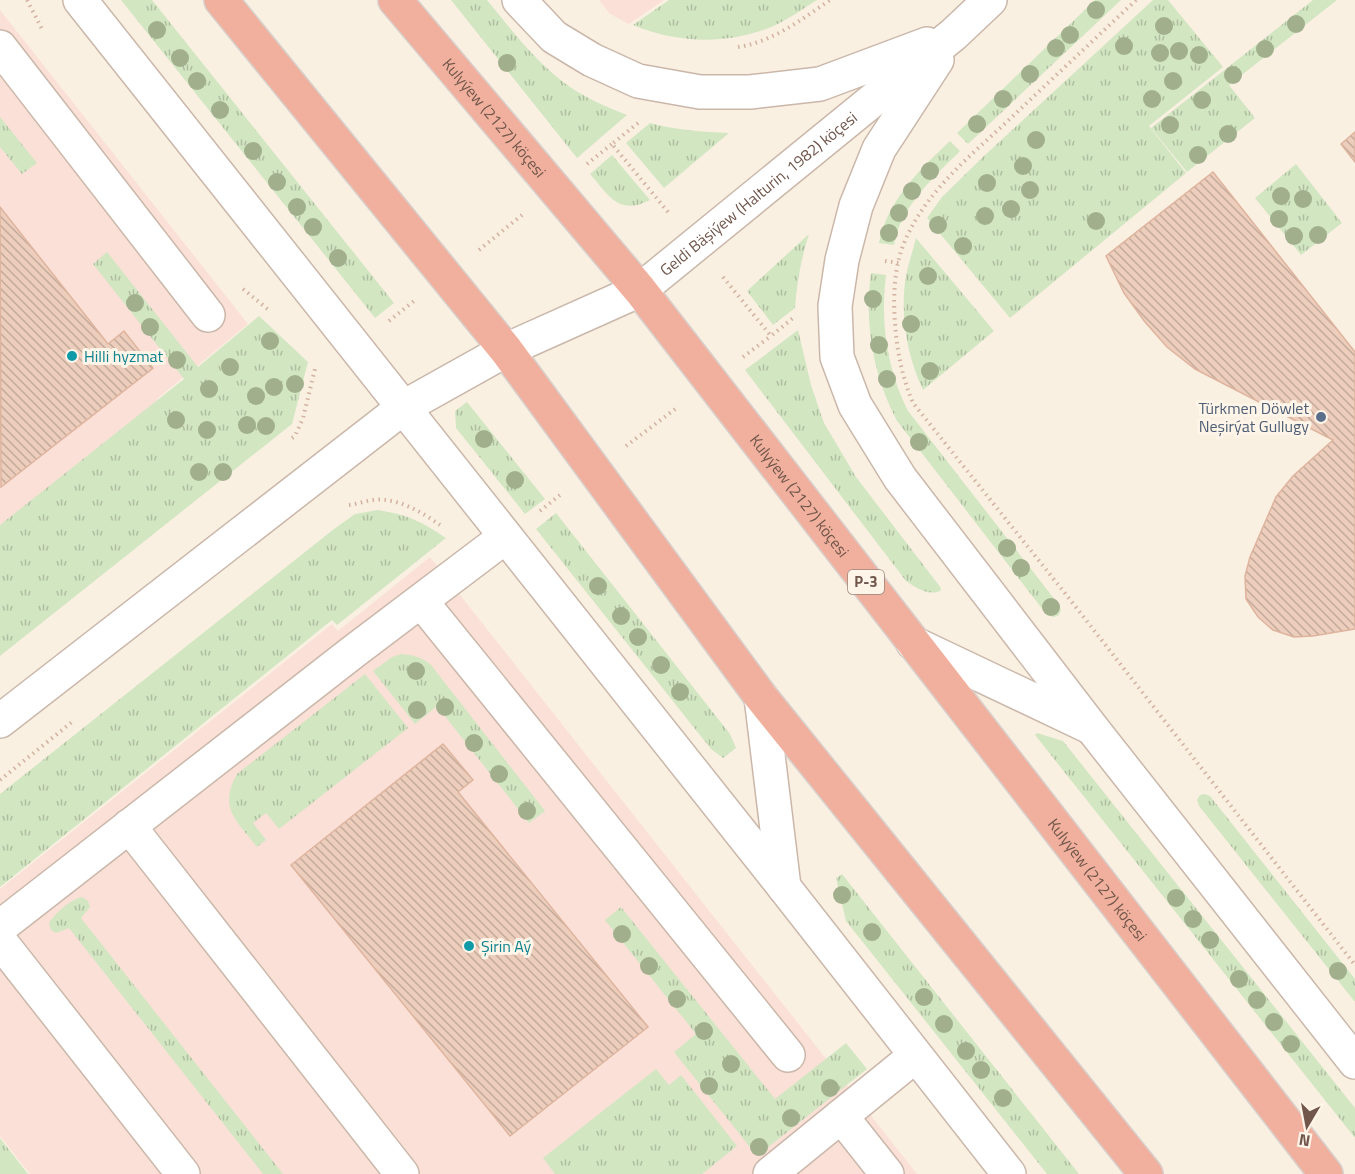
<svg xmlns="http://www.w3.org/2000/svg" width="1355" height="1174" viewBox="0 0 1355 1174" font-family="'Titillium Web',sans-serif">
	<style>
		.commercial { fill: #fae0d7 }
		.grass { fill: url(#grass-tufts) }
		.building { fill: url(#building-back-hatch); stroke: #dfb49e; stroke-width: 1.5 }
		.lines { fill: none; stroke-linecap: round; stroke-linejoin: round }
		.minor-casing { stroke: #cab7aa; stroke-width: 36 }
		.highway-casing { stroke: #d7d0cd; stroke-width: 36 }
		.path { stroke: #d2b1a0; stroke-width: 4; stroke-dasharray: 1.5 4.5; stroke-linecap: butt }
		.minor { stroke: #fff; stroke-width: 33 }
		.highway { stroke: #f0b09d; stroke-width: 33 }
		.tree { fill: #a1af8d }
		.culture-dot { fill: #0f9aa8; stroke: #fef4e8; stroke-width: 2 }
		.service-dot { fill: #5c6f8a; stroke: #fef4e8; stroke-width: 2 }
		.labels { text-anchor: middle; stroke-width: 6; stroke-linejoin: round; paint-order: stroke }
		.shield { fill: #fef4e8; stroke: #9b857a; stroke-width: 1.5 }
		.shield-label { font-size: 15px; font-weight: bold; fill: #70564b }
		.street-label { font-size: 16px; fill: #70564b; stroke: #fef4e8 }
		.culture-label { font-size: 16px; fill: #0d838f; stroke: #fef4e8; text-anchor: start }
		.service-label { font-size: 16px; fill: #4e5e75; stroke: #fef4e8; text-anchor: end }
	</style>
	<defs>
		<pattern id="grass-tufts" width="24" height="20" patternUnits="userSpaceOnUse" patternTransform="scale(1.5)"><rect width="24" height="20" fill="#d2e6c2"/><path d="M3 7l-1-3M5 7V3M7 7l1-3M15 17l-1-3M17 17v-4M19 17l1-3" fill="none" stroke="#afbda0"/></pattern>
		<pattern id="building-back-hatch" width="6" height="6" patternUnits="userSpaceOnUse" patternTransform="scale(1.5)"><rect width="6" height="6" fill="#edcebc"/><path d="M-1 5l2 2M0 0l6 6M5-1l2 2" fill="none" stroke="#c4aa9b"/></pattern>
	</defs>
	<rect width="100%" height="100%" fill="#faf0e2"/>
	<path class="commercial" d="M599,0H664L629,24L610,14Z
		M0,10L248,324L157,399L178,426L0,569Z
		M430,557L917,1174H30L0,1136V889L332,624L338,631Z"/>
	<path class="grass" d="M121,0H152L394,303L375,318Z
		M451,0H487C510,28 533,59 562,81C581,96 604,106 627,115L577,158Z
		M669,0H817C801,10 786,21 769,28C725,45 676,43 633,25Z
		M1095,0H1121L968,144L957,133Z
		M1153,0H1168L1223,67L1149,126L1186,173L1010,318L927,218L942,197L985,155Z
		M1313,0H1337L1229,85L1255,118L1187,172L1151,128Z
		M0,117L37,163L22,174L0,147Z
		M650,123C677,130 702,132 729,133L664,188L626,143Z
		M950,141L960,151C934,177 900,207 894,245L879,243C887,201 920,169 950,141Z
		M612,155L650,200C619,216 609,196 590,174Z
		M1296,164L1342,223L1301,255L1255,198Z
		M809,234C801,259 797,282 795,308L773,325L747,291Z
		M916,238L994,331L923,390C906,354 900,313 906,275C909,262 913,250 916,238Z
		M107,252L198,367L259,316L308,362L292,424L0,656V525L184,379L93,264Z
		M871,273L886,275C880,322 887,369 908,411L1059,605L1061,611L1058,616L1053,617L1047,615L897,421C873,375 864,324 871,273Z
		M798,330L811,385L824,423L856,477L941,588L940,591C928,596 916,588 906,581L745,370Z
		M467,402L545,499L525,514L456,428L455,411Z
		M378,510C408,515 421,521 446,538L337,625L332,620L0,887V794L334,529L355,514Z
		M556,513L730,734L736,748L723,758L711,749L536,529Z
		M401,654C413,655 422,657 431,665L545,811L529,823L437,706L415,724L373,671L392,657Z
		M365,674L408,728L279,829L266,813L253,823L266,840L257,847C237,821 218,808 237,774Z
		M1037,733L1063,741L1355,1108V1138L1035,735Z
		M1205,794L1210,796L1355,979V1002L1199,806L1197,800L1200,795Z
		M842,874L1079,1174H1047L846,921L836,878Z
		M82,897L88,901L90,907L81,918L283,1174H263L69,928L56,933L51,930L49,923C55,913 70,900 82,897Z
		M621,907L775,1099L846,1043L867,1069L757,1156L674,1052L696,1034L605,920Z
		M656,1069L669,1085L681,1075L737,1146L702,1174H555L543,1158Z
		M0,1138L28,1174H0Z"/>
	<path class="building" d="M1355,132V162L1341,144Z
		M1213,172L1355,352V629L1313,636L1294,637L1273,630L1258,617L1246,599L1245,576L1250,557L1276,497L1293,476L1333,440L1195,369L1167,347L1145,322L1124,293L1106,256Z
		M0,207L108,344L124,331L153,368L1,487Z
		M443,744L473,780L458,792L648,1027L510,1136L291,865Z"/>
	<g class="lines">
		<g class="minor-casing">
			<g id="minor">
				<path d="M80,0L784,887L1009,1174"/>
				<path d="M519,0L554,37L592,60L638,81L700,92H750L820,84L927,44"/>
				<path d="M0,47L208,315"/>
				<path d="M937,60L879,149L856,206L842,260L835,306L837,357L855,405L900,478L1092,728L1355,1062"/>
				<path d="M421,601L788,1055"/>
				<path d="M913,643L1088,726"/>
				<path d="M761,697L784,887"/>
				<path id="s1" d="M0,721L404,407L506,350L640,290L954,34L990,0"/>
				<path d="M129,826L402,1174"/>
				<path d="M0,927L353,652L505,537"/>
				<path d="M0,941L183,1174"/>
				<path d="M841,1116L887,1174"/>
				<path d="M770,1174L915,1056"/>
			</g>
		</g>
		<g class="highway-casing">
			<g id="highway">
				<path d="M221,0L506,350L761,697L1146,1174"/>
				<path id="s2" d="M395,0L640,290L1326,1174"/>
			</g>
		</g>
		<path class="path" d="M27,0L42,29
			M1136,0C1095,39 1054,77 1013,116C973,154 926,190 904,243C894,268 893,297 895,323C897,351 902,377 913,403L1068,597L1355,965
			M738,47C773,42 802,19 830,0
			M638,123L612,144L668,212
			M587,164L612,144
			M479,250L522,215
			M885,261L899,263
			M723,277L771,336L793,318
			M243,289L270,311
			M389,321L414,301
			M743,357L771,336
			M292,438L295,436L303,418L315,369V366
			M626,446L678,407
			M349,505C357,504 365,501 373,500C396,497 422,512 440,525
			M540,511L560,495
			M0,780L72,722"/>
		<use href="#minor" class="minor"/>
		<use href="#highway" class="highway"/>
	</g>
	<g class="tree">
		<circle cx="1096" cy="10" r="9"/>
		<circle cx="1296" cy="24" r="9"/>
		<circle cx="1164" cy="26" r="9"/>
		<circle cx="157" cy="30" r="9"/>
		<circle cx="1070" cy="35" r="9"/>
		<circle cx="1124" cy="46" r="9"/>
		<circle cx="1056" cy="48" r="9"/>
		<circle cx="1265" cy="49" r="9"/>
		<circle cx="1179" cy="51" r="9"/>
		<circle cx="1160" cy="53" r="9"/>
		<circle cx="1199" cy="55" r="9"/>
		<circle cx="180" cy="58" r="9"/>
		<circle cx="507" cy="63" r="9"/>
		<circle cx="1030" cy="74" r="9"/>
		<circle cx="1233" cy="75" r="9"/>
		<circle cx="197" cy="81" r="9"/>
		<circle cx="1173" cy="81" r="9"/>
		<circle cx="1003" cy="99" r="9"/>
		<circle cx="1152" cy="99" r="9"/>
		<circle cx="1202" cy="100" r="9"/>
		<circle cx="220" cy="110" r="9"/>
		<circle cx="977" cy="124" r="9"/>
		<circle cx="1170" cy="125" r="9"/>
		<circle cx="1228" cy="134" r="9"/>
		<circle cx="1036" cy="140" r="9"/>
		<circle cx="253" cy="151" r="9"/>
		<circle cx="1198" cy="155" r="9"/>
		<circle cx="1023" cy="166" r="9"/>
		<circle cx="930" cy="171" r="9"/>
		<circle cx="277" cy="182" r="9"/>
		<circle cx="987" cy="183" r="9"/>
		<circle cx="1030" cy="190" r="9"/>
		<circle cx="912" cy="191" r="9"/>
		<circle cx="1281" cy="196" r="9"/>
		<circle cx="1303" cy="199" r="9"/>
		<circle cx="297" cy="207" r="9"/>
		<circle cx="1011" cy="209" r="9"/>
		<circle cx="899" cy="213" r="9"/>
		<circle cx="985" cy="216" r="9"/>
		<circle cx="1279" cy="219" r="9"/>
		<circle cx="1096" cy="221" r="9"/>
		<circle cx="938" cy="225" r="9"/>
		<circle cx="313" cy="227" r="9"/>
		<circle cx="889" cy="233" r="9"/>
		<circle cx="1318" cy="235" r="9"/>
		<circle cx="1294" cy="236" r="9"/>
		<circle cx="963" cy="246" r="9"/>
		<circle cx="338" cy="258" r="9"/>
		<circle cx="928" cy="276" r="9"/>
		<circle cx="873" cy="299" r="9"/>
		<circle cx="135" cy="303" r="9"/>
		<circle cx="911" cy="324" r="9"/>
		<circle cx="150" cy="327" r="9"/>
		<circle cx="270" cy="341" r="9"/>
		<circle cx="879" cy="345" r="9"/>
		<circle cx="177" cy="360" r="9"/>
		<circle cx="230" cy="367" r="9"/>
		<circle cx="930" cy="371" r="9"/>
		<circle cx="887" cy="379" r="9"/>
		<circle cx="295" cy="384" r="9"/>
		<circle cx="274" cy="387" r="9"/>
		<circle cx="209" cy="389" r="9"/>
		<circle cx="256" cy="396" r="9"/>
		<circle cx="176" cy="420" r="9"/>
		<circle cx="247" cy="425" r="9"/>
		<circle cx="266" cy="426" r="9"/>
		<circle cx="207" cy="430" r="9"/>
		<circle cx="484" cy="439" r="9"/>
		<circle cx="919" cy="442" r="9"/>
		<circle cx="199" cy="472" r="9"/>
		<circle cx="223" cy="472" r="9"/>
		<circle cx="515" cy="480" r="9"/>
		<circle cx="1007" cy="548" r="9"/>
		<circle cx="1021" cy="568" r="9"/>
		<circle cx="598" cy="586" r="9"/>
		<circle cx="1051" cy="607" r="9"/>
		<circle cx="621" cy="616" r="9"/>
		<circle cx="638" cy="637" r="9"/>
		<circle cx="661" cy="665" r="9"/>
		<circle cx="416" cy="671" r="9"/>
		<circle cx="680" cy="692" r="9"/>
		<circle cx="445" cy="707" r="9"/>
		<circle cx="417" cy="710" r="9"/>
		<circle cx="474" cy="743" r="9"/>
		<circle cx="499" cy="774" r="9"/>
		<circle cx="527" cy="811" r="9"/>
		<circle cx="842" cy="895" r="9"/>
		<circle cx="1176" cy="898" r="9"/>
		<circle cx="1193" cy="919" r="9"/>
		<circle cx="872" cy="932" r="9"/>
		<circle cx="622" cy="934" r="9"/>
		<circle cx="1210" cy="940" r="9"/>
		<circle cx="649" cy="966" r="9"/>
		<circle cx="1338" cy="971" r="9"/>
		<circle cx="1239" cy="979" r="9"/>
		<circle cx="924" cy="997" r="9"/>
		<circle cx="677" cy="999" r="9"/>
		<circle cx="1257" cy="1000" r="9"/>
		<circle cx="1274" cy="1022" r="9"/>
		<circle cx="944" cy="1024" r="9"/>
		<circle cx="704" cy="1031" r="9"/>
		<circle cx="1291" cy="1044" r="9"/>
		<circle cx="966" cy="1051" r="9"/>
		<circle cx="731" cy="1064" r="9"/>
		<circle cx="981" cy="1070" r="9"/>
		<circle cx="709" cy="1086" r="9"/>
		<circle cx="830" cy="1088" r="9"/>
		<circle cx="1003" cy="1098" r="9"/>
		<circle cx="791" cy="1118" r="9"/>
		<circle cx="759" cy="1147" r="9"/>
	</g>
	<g class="culture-dot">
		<circle cx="72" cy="356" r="6"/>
		<circle cx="469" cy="946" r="6"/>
	</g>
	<circle class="service-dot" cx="1321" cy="417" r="6"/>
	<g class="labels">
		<rect class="shield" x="848" y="570" width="36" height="24" rx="4.5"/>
		<g class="shield-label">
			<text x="866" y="587">P-3</text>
		</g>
		<g class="street-label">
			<text dy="6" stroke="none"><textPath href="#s2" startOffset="154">Kulyýew (2127) köçesi</textPath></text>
			<text dy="6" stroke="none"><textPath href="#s1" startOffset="928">Geldi Bäşiýew (Halturin, 1982) köçesi</textPath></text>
			<text dy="6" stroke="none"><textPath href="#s2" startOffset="640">Kulyýew (2127) köçesi</textPath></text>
			<text dy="6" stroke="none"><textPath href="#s2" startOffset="1126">Kulyýew (2127) köçesi</textPath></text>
		</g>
		<g class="culture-label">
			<text x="84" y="362">Hilli hyzmat</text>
			<text x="481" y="952">Şirin Aý</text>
		</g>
		<g class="service-label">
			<text x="1309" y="414">Türkmen Döwlet<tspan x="1309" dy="18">Neşirýat Gullugy</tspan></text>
		</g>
	</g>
	<g transform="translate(1307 1126) rotate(190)" stroke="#fef4e8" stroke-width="4.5" paint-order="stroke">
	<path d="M0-4.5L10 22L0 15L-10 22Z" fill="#70564b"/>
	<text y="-9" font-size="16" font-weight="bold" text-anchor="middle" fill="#70564b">N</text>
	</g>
</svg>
